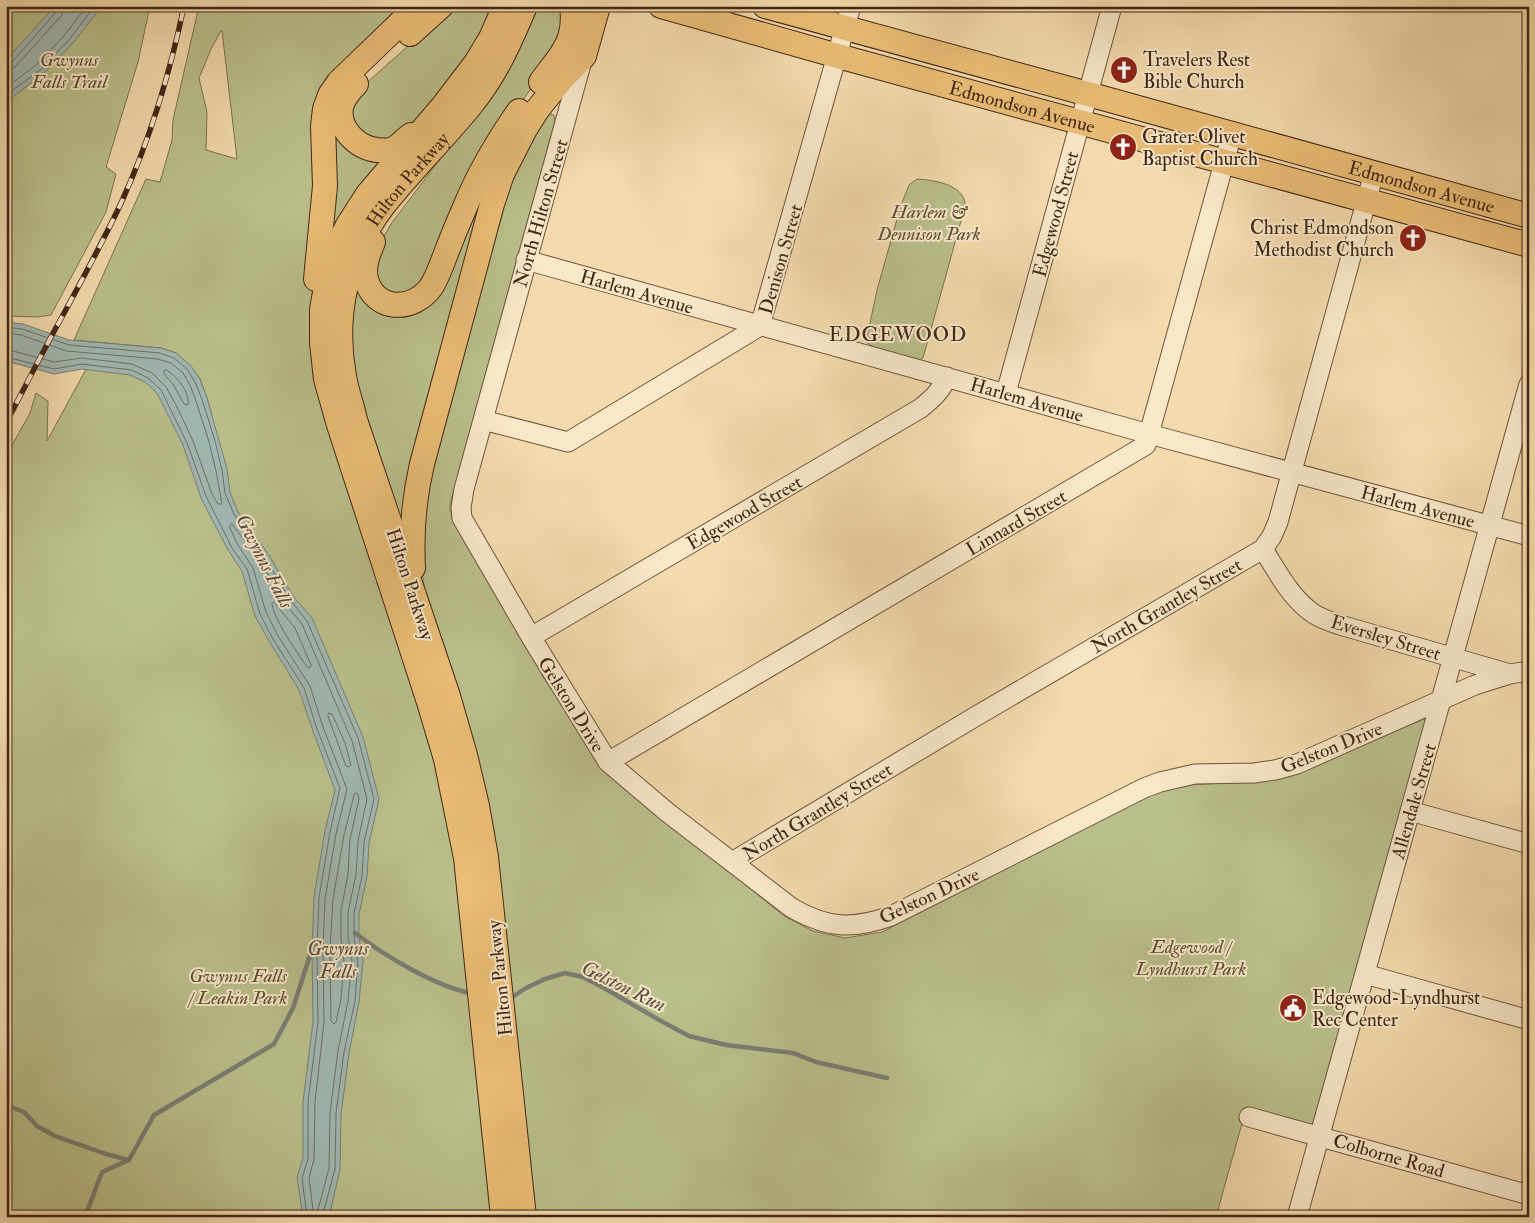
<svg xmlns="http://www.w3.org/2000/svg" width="1535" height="1223" viewBox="0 0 1535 1223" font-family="'IM FELL Double Pica',serif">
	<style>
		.green { fill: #bac08b; stroke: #7d7250; fill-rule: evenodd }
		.water { fill: #a0b9b4; stroke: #7a7e75 }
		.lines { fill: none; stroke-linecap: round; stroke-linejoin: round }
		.shore { stroke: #706f65; stroke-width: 1 }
		.stream { stroke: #7a7e75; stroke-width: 4.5 }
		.minor-casing { stroke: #6d523c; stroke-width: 21 }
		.major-casing { stroke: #402516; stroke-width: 26 }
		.minor { stroke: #f8e8ca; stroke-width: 19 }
		.major { stroke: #eabe76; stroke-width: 24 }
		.rail-casing { stroke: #402516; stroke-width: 5.5 }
		.rail { stroke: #f8e8ca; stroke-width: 4; stroke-dasharray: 11; stroke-linecap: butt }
		.labels { text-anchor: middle; stroke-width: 4; stroke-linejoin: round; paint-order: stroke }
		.park-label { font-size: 19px; font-style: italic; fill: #5e4c33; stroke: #f8e8ca }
		.poi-label { font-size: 19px; fill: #402516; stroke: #f8e8ca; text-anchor: start }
		.street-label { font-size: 19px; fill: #402516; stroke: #f8e8ca }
		.neighbourhood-label { font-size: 20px; letter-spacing: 1px; fill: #402516; stroke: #f8e8ca }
		.water-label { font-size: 20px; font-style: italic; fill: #584a3e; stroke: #f8e8ca }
	</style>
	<rect width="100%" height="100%" fill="#f4dbad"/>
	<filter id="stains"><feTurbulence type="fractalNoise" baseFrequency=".004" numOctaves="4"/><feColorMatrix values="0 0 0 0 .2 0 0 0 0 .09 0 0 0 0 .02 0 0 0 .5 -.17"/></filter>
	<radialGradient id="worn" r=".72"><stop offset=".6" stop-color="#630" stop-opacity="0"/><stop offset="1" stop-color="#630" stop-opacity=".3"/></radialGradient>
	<path class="green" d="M6,6H150L138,62L106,167L116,174L106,212L51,315L38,317L6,316Z
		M199,6H406L334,70L323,88L311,317L427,727L450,823L494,1217H6V456L30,413L36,393L48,401L47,441L91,360L175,374L212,415L207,398L200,379L176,353L161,348L74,340L146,179L160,182L172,140L173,120ZM221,31H222L237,159L206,150L207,112L199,78L211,49Z
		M453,6H496L472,58L404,132L377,144L350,122L351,105L362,87Z
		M523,6H560L566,12L564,42L493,142L431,277L396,299L378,288L374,254L391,224L507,70Z
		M546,114L554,115L555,121L450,504V511L463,535L545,680L608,773L784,916L813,931L845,938L882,932L1157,792L1186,785L1247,782L1303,771L1424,719L1428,721L1316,1121L1312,1126L1246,1109L1216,1217H532L422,573L420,518L502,196Z
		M330,130L350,149L379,163L329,251Z
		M492,165L403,523L400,524L355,390L348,334L359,274L414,311Z
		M917,179C932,180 965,184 965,205C965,210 962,216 961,221L923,358L919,360L874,347L866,342L877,290L901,205L909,185Z"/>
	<path class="water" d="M55,6H102L72,44L43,74L6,102V60Z
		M6,322L23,324L69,340L161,348L176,353L191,366L200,379L207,398L227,469L230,492L238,512L269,555L293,596L312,618L363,737L379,799L369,843L367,877L359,914V937L363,960L359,1002L349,1053L341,1114L340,1170L329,1217H303L297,1177L303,1158V1102L313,1022L312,949L314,897L325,831L335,790L313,731L299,690L269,641L255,616L242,571L228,550L201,498L183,445L157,393L145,382L130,375L82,369L54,374L6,361Z"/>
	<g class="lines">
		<path class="shore" d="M6,63L12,62L57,11L58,6
			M6,70L12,69L16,66L62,15L65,6
			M6,88L36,65L63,37L87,6
			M6,95L40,70L68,41L95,6
			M6,327L22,329L69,345L160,353L174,358L187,369L195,382L202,399L215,441L222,470L225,493L234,514L265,558L289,598L307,621L358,738L374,799L364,842L362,876L354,913V937L358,961L355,1001L344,1052L336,1113L335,1169L324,1210V1217
			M6,333L21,335L67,351L158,359L171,363L183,373L190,385L196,401L209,442L216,471L222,504H218L212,494L193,441L177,407L166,387L152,373L132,364L82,358L54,362L13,351L6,350
			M6,357L54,369L82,364L132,370L148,378L161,390L187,443L206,496L232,548L247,569L260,614L273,639L304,688L317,729L340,788L330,832L319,898L317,949L318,1022L308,1102V1159L302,1178L307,1217
			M166,370C177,376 190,392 188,405L184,404L173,384L164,374V371Z
			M232,524L260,561L284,602L302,624L352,741L367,799L358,841L356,875L348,912V937L352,961L348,1001L338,1051L330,1113L329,1168L318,1210L316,1212L313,1210L309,1178L314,1159L315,1102L324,1022L323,949L325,899L336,834L347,789L323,727L310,686L278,636L266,612L253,568L238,545L230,528V526Z
			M274,602L295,628L311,665L310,668L307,667C297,652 274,620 272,604Z
			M329,713L332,714L345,743L351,765L349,767L346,766L328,716Z
			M356,793L358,794L359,799L350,839L348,874L341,911V938L344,961L341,999L336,1022L334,1024L331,1021L330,949L333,899L344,835L354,795Z"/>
		<path class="stream" d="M355,933C385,956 436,987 474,994
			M508,1000L526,988L545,979L565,973L583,977L604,988L661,1021L689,1036L726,1045L793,1053L816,1062L887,1078
			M7,1099L11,1107L24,1112L37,1126L55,1136L106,1154L129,1160
			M85,1217L102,1172L129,1160L154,1115L274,1044L293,1008L312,949L315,945"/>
		<g class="minor-casing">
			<path id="minor" d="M583,57L464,489L461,508L462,518L531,637L608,762L667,812L792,908C827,928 852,930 891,916L1144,788L1160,782L1195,774L1254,773L1275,770L1297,764L1475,685L1510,674L1529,671
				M526,260L1149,434L1529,536
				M1006,393L1112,6
				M483,420L568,442L760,326L851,6
				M1263,549C1277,571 1291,599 1314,614C1322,619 1331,622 1340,625L1510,674
				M531,637L921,408C933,398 941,391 947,377
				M608,762L1146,445L1232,134
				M1410,811L1529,844
				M732,862L978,715L1263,549L1272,536L1278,522L1374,173
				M1365,974L1529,1020
				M1249,1117L1529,1195
				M1297,1217L1529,384"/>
		</g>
		<g class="major-casing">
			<g id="major">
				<path id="s1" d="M661,6L838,56L1529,245"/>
				<path id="s2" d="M765,6L1088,94L1529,216"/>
				<path d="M410,34L441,6"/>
				<path d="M541,82C560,56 577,42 572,6"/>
				<path d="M356,84C350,90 343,99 341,107C337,129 358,148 377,150C383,150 387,152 393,149C399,147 405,139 411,135"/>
				<path d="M373,242C368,254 363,266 366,279C375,312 413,312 431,287C437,278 441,266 445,256C451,240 458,223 465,207C479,173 498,141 519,111"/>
				<path d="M316,279L325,186L323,126L325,109L330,95L339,82L418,6"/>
				<path d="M413,568C411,532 414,498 422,464L492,204L502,174L525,129L537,110L561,80L584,56L598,6"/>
				<path d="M503,1217L466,858L446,759L429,702L339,425L326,379L322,343V309L328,277L336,250L348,225L368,194L444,105L476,63L491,38L505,6"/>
				<path id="s3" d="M524,1217L486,857L477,806L465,755L448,696L355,420C352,405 346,390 344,376C333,317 346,254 383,206C410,172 442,140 470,106C495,76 510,42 525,6"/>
			</g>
		</g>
		<use href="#minor" class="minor"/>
		<use href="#major" class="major"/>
		<g class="rail-casing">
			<path id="rail" d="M6,423C25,387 43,351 63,315C83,278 104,240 122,201C150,139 170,73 184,6"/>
		</g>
		<use href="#rail" class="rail"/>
	</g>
	<defs>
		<g id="church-disc" transform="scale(1.4375)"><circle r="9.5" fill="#8f2418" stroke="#f8e8ca"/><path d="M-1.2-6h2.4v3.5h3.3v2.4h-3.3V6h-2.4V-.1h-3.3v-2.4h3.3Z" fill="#fff"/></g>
		<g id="civic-disc" transform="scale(1.4375)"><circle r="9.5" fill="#8f2418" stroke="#f8e8ca"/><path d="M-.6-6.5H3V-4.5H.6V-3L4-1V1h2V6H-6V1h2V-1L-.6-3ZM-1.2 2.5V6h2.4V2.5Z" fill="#fff"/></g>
	</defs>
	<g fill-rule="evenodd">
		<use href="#church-disc" x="1124" y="70"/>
		<use href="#church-disc" x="1123" y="147"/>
		<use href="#church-disc" x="1413" y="238"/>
		<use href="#civic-disc" x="1293" y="1008"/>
	</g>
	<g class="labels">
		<g class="park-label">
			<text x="69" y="66">Gwynns<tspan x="69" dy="22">Falls Trail</tspan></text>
			<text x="929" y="218">Harlem &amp;<tspan x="929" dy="22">Dennison Park</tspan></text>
			<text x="1191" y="953">Edgewood /<tspan x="1191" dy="22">Lyndhurst Park</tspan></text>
			<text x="238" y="982">Gwynns Falls<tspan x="238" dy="22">/ Leakin Park</tspan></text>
		</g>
		<g class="poi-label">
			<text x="1143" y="66">Travelers Rest<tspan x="1143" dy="22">Bible Church</tspan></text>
			<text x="1142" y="143">Grater Olivet<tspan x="1142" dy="22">Baptist Church</tspan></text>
			<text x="1394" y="234" text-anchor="end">Christ Edmondson<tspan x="1394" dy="22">Methodist Church</tspan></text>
			<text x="1312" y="1004">Edgewood-Lyndhurst<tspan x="1312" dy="22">Rec Center</tspan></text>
		</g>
		<g class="street-label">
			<text dy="7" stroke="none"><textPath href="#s1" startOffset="375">Edmondson Avenue</textPath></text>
			<text dy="7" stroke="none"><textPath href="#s3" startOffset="1080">Hilton Parkway</textPath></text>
			<text dy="7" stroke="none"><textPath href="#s2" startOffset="681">Edmondson Avenue</textPath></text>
			<text transform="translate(540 213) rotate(-74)" y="7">North Hilton Street</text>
			<text transform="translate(1055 214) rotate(-75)" y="7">Edgewood Street</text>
			<text transform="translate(780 259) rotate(-74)" y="7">Denison Street</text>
			<text transform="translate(637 291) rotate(16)" y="7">Harlem Avenue</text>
			<text transform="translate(1027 399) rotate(16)" y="7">Harlem Avenue</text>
			<text transform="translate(1418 506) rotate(15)" y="7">Harlem Avenue</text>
			<text transform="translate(744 512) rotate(-30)" y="7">Edgewood Street</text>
			<text transform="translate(1016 522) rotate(-30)" y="7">Linnard Street</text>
			<text transform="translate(411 584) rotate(72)" y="7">Hilton Parkway</text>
			<text transform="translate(1166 605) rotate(-30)" y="7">North Grantley Street</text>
			<text transform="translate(1386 637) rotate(17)" y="7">Eversley Street</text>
			<text transform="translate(572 704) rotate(58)" y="7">Gelston Drive</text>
			<text transform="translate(1331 747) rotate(-22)" y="7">Gelston Drive</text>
			<text transform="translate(1413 801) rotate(-74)" y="7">Allendale Street</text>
			<text transform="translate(817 811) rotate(-31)" y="7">North Grantley Street</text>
			<text transform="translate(929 895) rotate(-25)" y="7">Gelston Drive</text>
			<text transform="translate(499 978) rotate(-96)" y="7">Hilton Parkway</text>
			<text transform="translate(1389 1155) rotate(16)" y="7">Colborne Road</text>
		</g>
		<g class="neighbourhood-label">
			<text x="898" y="341">EDGEWOOD</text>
		</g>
		<g class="water-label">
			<text transform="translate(265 561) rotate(63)" y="7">Gwynns Falls</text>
			<text x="338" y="955">Gwynns<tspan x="338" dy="23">Falls</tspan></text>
			<text transform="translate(624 986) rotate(26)" y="7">Gelston Run</text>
		</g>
	</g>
	<rect width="1535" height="1223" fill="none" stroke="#f4dbad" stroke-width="25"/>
	<rect x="8" y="8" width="1520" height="1208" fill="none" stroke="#402516" stroke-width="2.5"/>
	<rect x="12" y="12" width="1510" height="1198" fill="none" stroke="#402516"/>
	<rect width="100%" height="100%" filter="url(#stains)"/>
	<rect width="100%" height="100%" fill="url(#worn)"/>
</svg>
